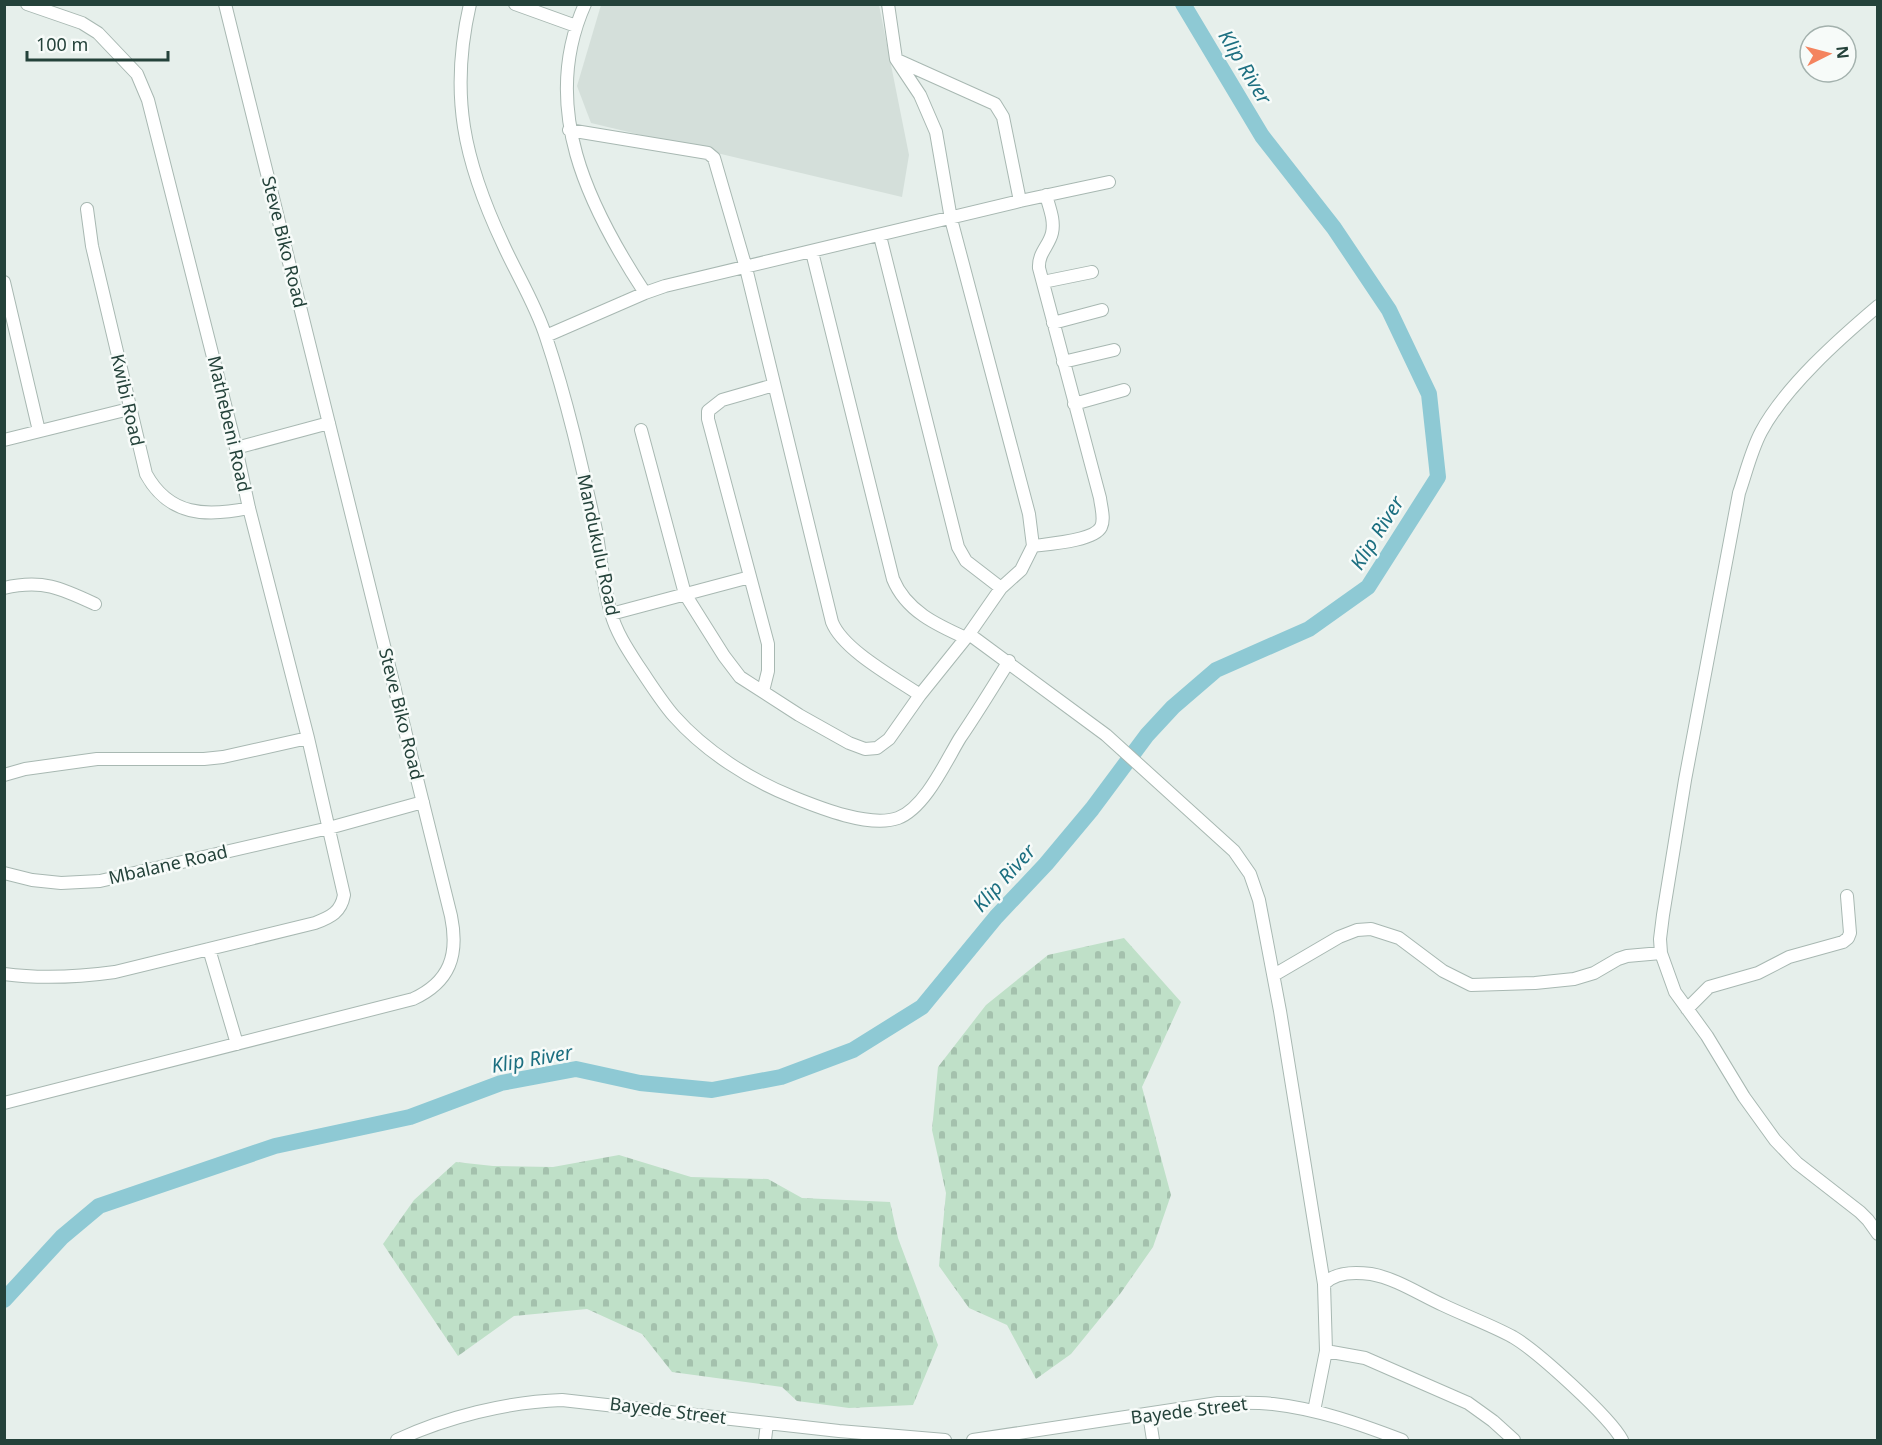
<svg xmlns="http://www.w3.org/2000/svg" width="1882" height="1445" viewBox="0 0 1882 1445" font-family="'Noto Sans',sans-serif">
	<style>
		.built { fill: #d4dfda }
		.cemetery { fill: url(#cemetery-stones) }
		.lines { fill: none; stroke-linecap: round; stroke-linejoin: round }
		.river { stroke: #8ec9d4; stroke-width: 16 }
		.minor-casing { stroke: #a8b8b2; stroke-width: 14 }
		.minor { stroke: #fff; stroke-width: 12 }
		.labels { text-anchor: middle; stroke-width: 5; stroke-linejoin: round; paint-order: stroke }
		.street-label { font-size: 18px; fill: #24423a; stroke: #f7fbf9 }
		.water-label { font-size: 20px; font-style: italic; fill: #1c6f80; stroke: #f7fbf9 }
	</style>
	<defs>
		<pattern id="cemetery-stones" width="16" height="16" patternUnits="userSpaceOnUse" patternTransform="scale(1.5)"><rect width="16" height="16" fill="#bfe0c8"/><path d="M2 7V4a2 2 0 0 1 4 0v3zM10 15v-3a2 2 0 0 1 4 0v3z" fill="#a4c1ad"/></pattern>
	</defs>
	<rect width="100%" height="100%" fill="#e6efeb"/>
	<path class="built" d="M601,5H879L909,155L902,197L591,123L577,86Z"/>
	<path class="cemetery" d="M1124,938L1181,1002L1142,1087L1171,1195L1153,1247L1120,1294L1071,1354L1036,1379L1007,1325L969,1308L939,1266L946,1193L932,1130L938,1067L986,1005L1048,955Z
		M619,1155L691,1177L768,1179L802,1198L890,1202L898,1238L938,1345L913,1405L849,1408L797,1401L782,1387L672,1372L642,1334L587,1309L514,1316L458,1356L383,1244L414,1200L456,1162L493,1166L553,1167Z"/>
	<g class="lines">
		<path class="river" d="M4,1300L62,1237L99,1206L275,1146L410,1117L501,1083L576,1069L640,1083L712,1090L781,1077L853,1050L922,1007L996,917L1046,864L1092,809L1147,735L1173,707L1216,670L1309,629L1368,587L1438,477L1429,394L1389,310L1334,228L1262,136L1183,4"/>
		<g class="minor-casing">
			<path id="minor" d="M470,4C449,95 464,161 503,244C517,275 536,305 546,337C567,400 582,466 596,530C601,557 603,587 611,613C616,632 628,650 639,667C650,683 661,701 674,716C705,751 750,780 793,797C820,808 870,828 898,818C925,808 946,761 960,738C977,713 993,687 1009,661
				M515,4L576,26
				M585,4C539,107 588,206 645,293
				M897,60L995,104L1003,117L1020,201
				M569,130L708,153L714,158L746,268L832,622C843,650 895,678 920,695
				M87,209L92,246L146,474C169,516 206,517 249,508
				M880,236L958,547L966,561L1001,588
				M812,252L893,579C906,611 937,625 966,638
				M4,282L39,431
				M1043,282L1092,272
				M1878,306C1839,339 1785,387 1761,432C1751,451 1746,473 1739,493L1685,780L1663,915L1660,939L1661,953L1675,992L1707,1036L1744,1097L1775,1140L1797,1163L1860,1212L1868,1220L1878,1234
				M1053,323L1102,310
				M546,336L645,293L665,286L1020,201L1109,182
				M1063,362L1114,350
				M1074,404L1124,390
				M641,430L685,594L724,656L740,677L799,715L849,743L865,749L877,748L889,739L920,695L969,634L1001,588L1021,570L1033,546L1029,514L951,219L936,132L920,95L896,59L888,4
				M4,440L129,409
				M236,448L329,423
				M1033,546C1048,544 1094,541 1101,527C1105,519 1101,507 1100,498L1039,268C1038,253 1049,246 1052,233C1055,220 1049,207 1046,195
				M4,588C42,579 61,588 95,604
				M611,614L750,577
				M969,634L1106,735L1234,851L1250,874L1259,900L1280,1011L1324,1284
				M763,691L768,671V644L708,419V411L722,400L774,385
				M4,775L25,769L97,759H204L223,757L308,738
				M4,873L32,880L61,883L100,881L329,828L423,802
				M209,949L237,1044
				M4,974C41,979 79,977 115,972L315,923C331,917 341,912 344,895L308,738L249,508L236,448L148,100L137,74L98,33L82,23L27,4
				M1274,975L1339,937L1357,930L1371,929L1399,938L1443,971L1471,985L1535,983L1574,979L1594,973L1618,959L1627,956L1661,953
				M1687,1009L1709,987L1758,973L1789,957L1843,942L1848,938L1850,933L1847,896
				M4,1103L413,999C450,982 459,955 451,916L225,4
				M1326,1351L1365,1358L1468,1403L1493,1421L1514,1440
				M1314,1411L1326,1351L1324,1284C1335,1272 1356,1272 1371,1274C1395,1278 1421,1295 1443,1305C1466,1316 1491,1325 1513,1337C1537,1351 1610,1417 1622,1440
				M1149,1414L1153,1440
				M397,1440C447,1417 506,1402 562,1400L839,1431L945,1440
				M765,1440L767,1423
				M973,1440L1218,1403C1236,1403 1255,1402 1273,1404C1318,1409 1360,1424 1402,1440"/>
		</g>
		<use href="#minor" class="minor"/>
	</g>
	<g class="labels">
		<g class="street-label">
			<text transform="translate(284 242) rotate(76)" y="6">Steve Biko Road</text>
			<text transform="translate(127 400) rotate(77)" y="6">Kwibi Road</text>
			<text transform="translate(229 424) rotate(77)" y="6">Mathebeni Road</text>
			<text transform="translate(598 545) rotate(78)" y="6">Mandukulu Road</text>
			<text transform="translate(401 714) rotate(76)" y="6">Steve Biko Road</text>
			<text transform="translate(168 865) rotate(-13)" y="6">Mbalane Road</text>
			<text transform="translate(668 1411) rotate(7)" y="6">Bayede Street</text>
			<text transform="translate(1189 1411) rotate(-7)" y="6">Bayede Street</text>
		</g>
		<g class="water-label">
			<text transform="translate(1245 67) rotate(59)" y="7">Klip River</text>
			<text transform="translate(1377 533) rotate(-58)" y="7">Klip River</text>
			<text transform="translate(1004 878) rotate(-48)" y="7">Klip River</text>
			<text transform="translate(532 1059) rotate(-10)" y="7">Klip River</text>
		</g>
	</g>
	<rect width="1882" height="1445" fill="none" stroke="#24423a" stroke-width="12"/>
	<g transform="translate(1828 54) rotate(84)"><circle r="28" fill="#f7fbf9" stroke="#a3b1ad" stroke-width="1.5"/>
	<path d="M0-4.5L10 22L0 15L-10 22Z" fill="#f4845f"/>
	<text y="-9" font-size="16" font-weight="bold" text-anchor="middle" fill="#24423a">N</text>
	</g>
	<path d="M27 51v9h141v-9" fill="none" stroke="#24423a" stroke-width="3"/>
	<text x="36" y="51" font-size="18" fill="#24423a" stroke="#f7fbf9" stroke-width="4.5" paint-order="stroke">100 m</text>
</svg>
